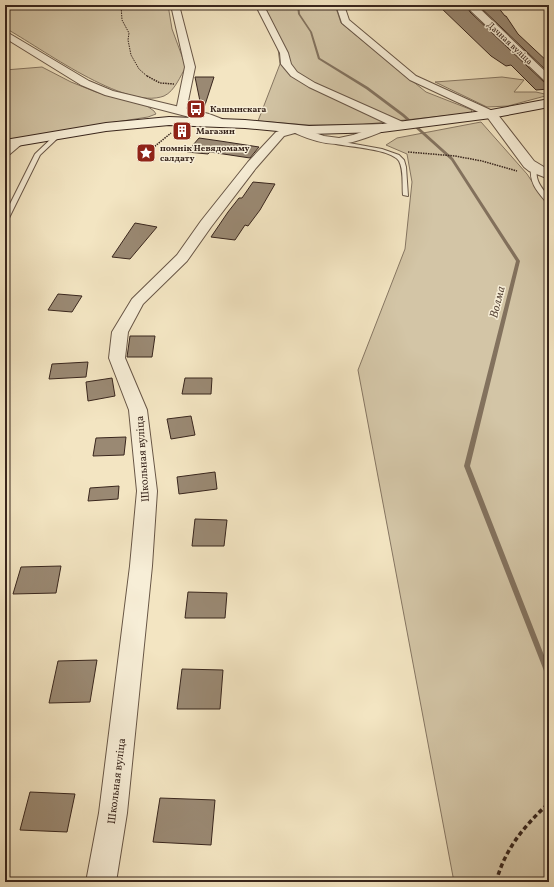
<svg xmlns="http://www.w3.org/2000/svg" width="554" height="887" viewBox="0 0 554 887" font-family="Vollkorn,serif">
	<style>
		.green { fill: #d3c5a6; stroke: #867662 }
		.lines { fill: none; stroke-linecap: round; stroke-linejoin: round }
		.stream { fill: #83725e; fill-rule: evenodd }
		.building { fill: #9a8973; stroke: #39261d }
		.service-casing { stroke: #685646; stroke-width: 2 }
		.minor-casing { stroke: #685646; stroke-width: 2 }
		.tertiary-casing { stroke: #685646; stroke-width: 2 }
		.secondary-casing { stroke: #39261d; stroke-width: 2 }
		.path-far2 { stroke: #39261d; stroke-width: 1; stroke-dasharray: 1.5 1; stroke-linecap: butt }
		.path-far1 { stroke: #39261d; stroke-width: 1.5; stroke-dasharray: 1.5 1; stroke-linecap: butt }
		.path { stroke: #39261d; stroke-width: 3.5; stroke-dasharray: 4.5 3; stroke-linecap: butt }
		.service { fill: #f7eed7; fill-rule: evenodd }
		.minor { fill: #f7eed7; fill-rule: evenodd }
		.tertiary { fill: #f7eed7; fill-rule: evenodd }
		.secondary { fill: #f7eed7; fill-rule: evenodd }
		.labels { text-anchor: middle; stroke-width: 3; stroke-linejoin: round; paint-order: stroke }
		.far-street-label { font-size: 9px; fill: #39261d; stroke: #f7eed7 }
		.far-poi-label { font-size: 9px; font-weight: bold; fill: #39261d; stroke: #f7eed7; text-anchor: start }
		.street-label { font-size: 11px; fill: #39261d; stroke: #f7eed7 }
		.water-label { font-size: 12px; font-style: italic; fill: #5e4c3e; stroke: #f7eed7 }
	</style>
	<rect width="100%" height="100%" fill="#f3e5c2"/>
	<filter id="stains"><feTurbulence type="fractalNoise" baseFrequency=".005" numOctaves="4"/><feColorMatrix values="0 0 0 0 .2 0 0 0 0 .09 0 0 0 0 .02 0 0 0 .5 -.17"/></filter>
	<radialGradient id="worn" r=".72"><stop offset=".6" stop-color="#630" stop-opacity="0"/><stop offset="1" stop-color="#630" stop-opacity=".3"/></radialGradient>
	<path class="green" d="M5,5H168L172,29L186,67C180,76 175,91 164,96C125,111 40,47 5,28Z
		M265,5H335L341,23L426,92L472,110L471,113L358,125H308L258,121L280,64L277,41L265,7Z
		M42,67L71,82L96,92L147,106L154,111L156,114L148,117L90,126L5,141V70Z
		M502,77L524,80L514,92H536L549,95L508,106L487,107L435,82Z
		M481,122L527,174L549,207V882H454L358,370L405,249L412,182L407,154L386,145L397,138Z"/>
	<g class="lines">
		<path class="stream" d="M297,5H299L300,14L312,32L320,58L368,87L404,114L453,158L520,261L470,466L549,668V679L547,678L546,676L464,466L516,261L451,160L402,116L366,89L318,59L310,32L298,14Z"/>
	</g>
	<path class="building" d="M439,6H467L470,12L545,83L549,84V89L536,90L511,65L506,66L491,56Z
		M479,6H497L505,16H506L518,34L549,63V73Z
		M195,77H214L203,111H202Z
		M199,138L220,141L259,147L250,158L210,152L208,154L187,152Z
		M253,182L275,184L260,210L248,226L245,225L235,240L211,237L228,212L239,198H242Z
		M135,223L157,227L130,259L112,257Z
		M58,294L82,296L72,312L48,310Z
		M130,336H155L152,357H127Z
		M88,362L86,377L49,379L52,364Z
		M112,378L115,396L88,401L86,382Z
		M185,378H212L211,394H182Z
		M191,416L195,435L171,439L167,419Z
		M126,437L124,455L93,456L96,438Z
		M215,472L217,489L179,494L177,477Z
		M119,486L118,499L88,501L90,488Z
		M195,519L227,520L224,546H192Z
		M61,566L56,593L13,594L21,567Z
		M188,592L227,593L225,618H185Z
		M97,660L90,702L49,703L58,661Z
		M182,669L223,670L220,709H177Z
		M30,792L75,794L67,832L20,830Z
		M160,798L215,800L211,845L153,842Z"/>
	<g class="lines">
		<g class="service-casing">
			<path id="service" d="M55,135L60,136L40,155L8,220L5,222V214L35,154Z
				M338,141L382,149L399,155L404,160L406,167L408,196L403,195C402,185 404,170 399,161C391,149 350,147 336,144L335,143Z
				M534,166L537,168C534,187 549,190 549,204L547,203C538,192 529,183 531,168Z"/>
		</g>
		<g class="minor-casing">
			<path id="minor" d="M171,5H179L195,67L186,111L181,114L176,111L185,67Z
				M258,5H266L265,8L288,53L291,64L297,72L315,83L405,123L406,125L405,127L401,128L390,125L309,87L291,76L281,64L280,53L257,8Z
				M336,5H392L388,7L345,8L349,20L416,76L495,112L496,114L495,116H487L410,80L342,23Z
				M468,5H476L549,75V83L546,82L471,11Z
				M382,125L387,128L386,130C347,146 334,150 295,133L284,136L256,168L211,227L187,261L143,304L128,332L125,358L147,410L157,491L152,566L127,813L116,882H86L99,813L130,566L137,491L129,410L109,358L112,332L132,299L177,255L201,221L248,162L276,132L295,126L324,136L339,138L353,135Z"/>
		</g>
		<g class="tertiary-casing">
			<path id="tertiary" d="M5,31L89,81L113,91L209,114L222,119L224,122L222,125L218,126L201,120L105,95L81,85L5,38Z
				M491,110L495,111L534,161L549,170V179L529,171L524,167L485,114L487,111Z
				M16,139L21,140L23,143L10,154L5,155V145Z"/>
		</g>
		<g class="secondary-casing">
			<path id="secondary" d="M549,99V107L491,118L382,132L309,134L245,128L169,125L106,131L5,148V140L106,123L169,117L245,120L309,126L382,124L491,110Z"/>
		</g>
		<path class="path-far2" d="M121,5L122,20L129,33L128,40L131,55L139,69L148,77"/>
		<path class="path-far1" d="M147,76L160,83L174,84
			M149,151L171,133
			M408,152L455,156L482,161L517,171"/>
		<path class="path" d="M496,882C505,849 524,826 549,803"/>
		<use href="#service" class="service"/>
		<use href="#minor" class="minor"/>
		<use href="#tertiary" class="tertiary"/>
		<use href="#secondary" class="secondary"/>
	</g>
	<defs>
		<g id="bus-square" transform="scale(1)"><rect x="-9" y="-9" width="18" height="18" rx="4" fill="#8f2418" stroke="#f7eed7"/><path d="M-5-6H5V4H4V6H2V4H-2V6H-4V4H-5ZM-3.5-4V0h7V-4ZM-3.5 1.2v1.5H-2V1.2ZM2 1.2v1.5H3.5V1.2Z" fill="#fff"/></g>
		<g id="building-square" transform="scale(1)"><rect x="-9" y="-9" width="18" height="18" rx="4" fill="#8f2418" stroke="#f7eed7"/><path d="M-4-6H4V6H1V3H-1V6H-4ZM-2.5-4.3h1.7v1.8h-1.7ZM.8-4.3h1.7v1.8H.8ZM-2.5-1h1.7V.8h-1.7ZM.8-1h1.7V.8H.8Z" fill="#fff"/></g>
		<g id="sight-square" transform="scale(1)"><rect x="-9" y="-9" width="18" height="18" rx="4" fill="#8f2418" stroke="#f7eed7"/><path d="M0-6L1.8-2.2L6-1.7L2.9 1.2L3.7 5.4L0 3.3L-3.7 5.4L-2.9 1.2L-6-1.7L-1.8-2.2Z" fill="#fff"/></g>
	</defs>
	<g fill-rule="evenodd">
		<use href="#bus-square" x="196" y="109"/>
		<use href="#building-square" x="182" y="131"/>
		<use href="#sight-square" x="146" y="153"/>
	</g>
	<g class="labels">
		<g class="far-street-label">
			<text transform="translate(510 43) rotate(43)" y="3">Дачная вуліца</text>
		</g>
		<g class="far-poi-label">
			<text x="210" y="112">Кашынскага</text>
			<text x="196" y="134">Магазин</text>
			<text x="160" y="151">помнік Невядомаму<tspan x="160" dy="10">салдату</tspan></text>
		</g>
		<g class="street-label">
			<text transform="translate(142 459) rotate(-94)" y="4">Школьная вуліца</text>
			<text transform="translate(116 781) rotate(-83)" y="4">Школьная вуліца</text>
		</g>
		<g class="water-label">
			<text transform="translate(497 302) rotate(-76)" y="4">Волма</text>
		</g>
	</g>
	<rect width="554" height="887" fill="none" stroke="#f3e5c2" stroke-width="20"/>
	<rect x="6" y="6" width="542" height="875" fill="none" stroke="#39261d" stroke-width="2"/>
	<rect x="10" y="10" width="534" height="867" fill="none" stroke="#39261d"/>
	<rect width="100%" height="100%" filter="url(#stains)"/>
	<rect width="100%" height="100%" fill="url(#worn)"/>
</svg>
